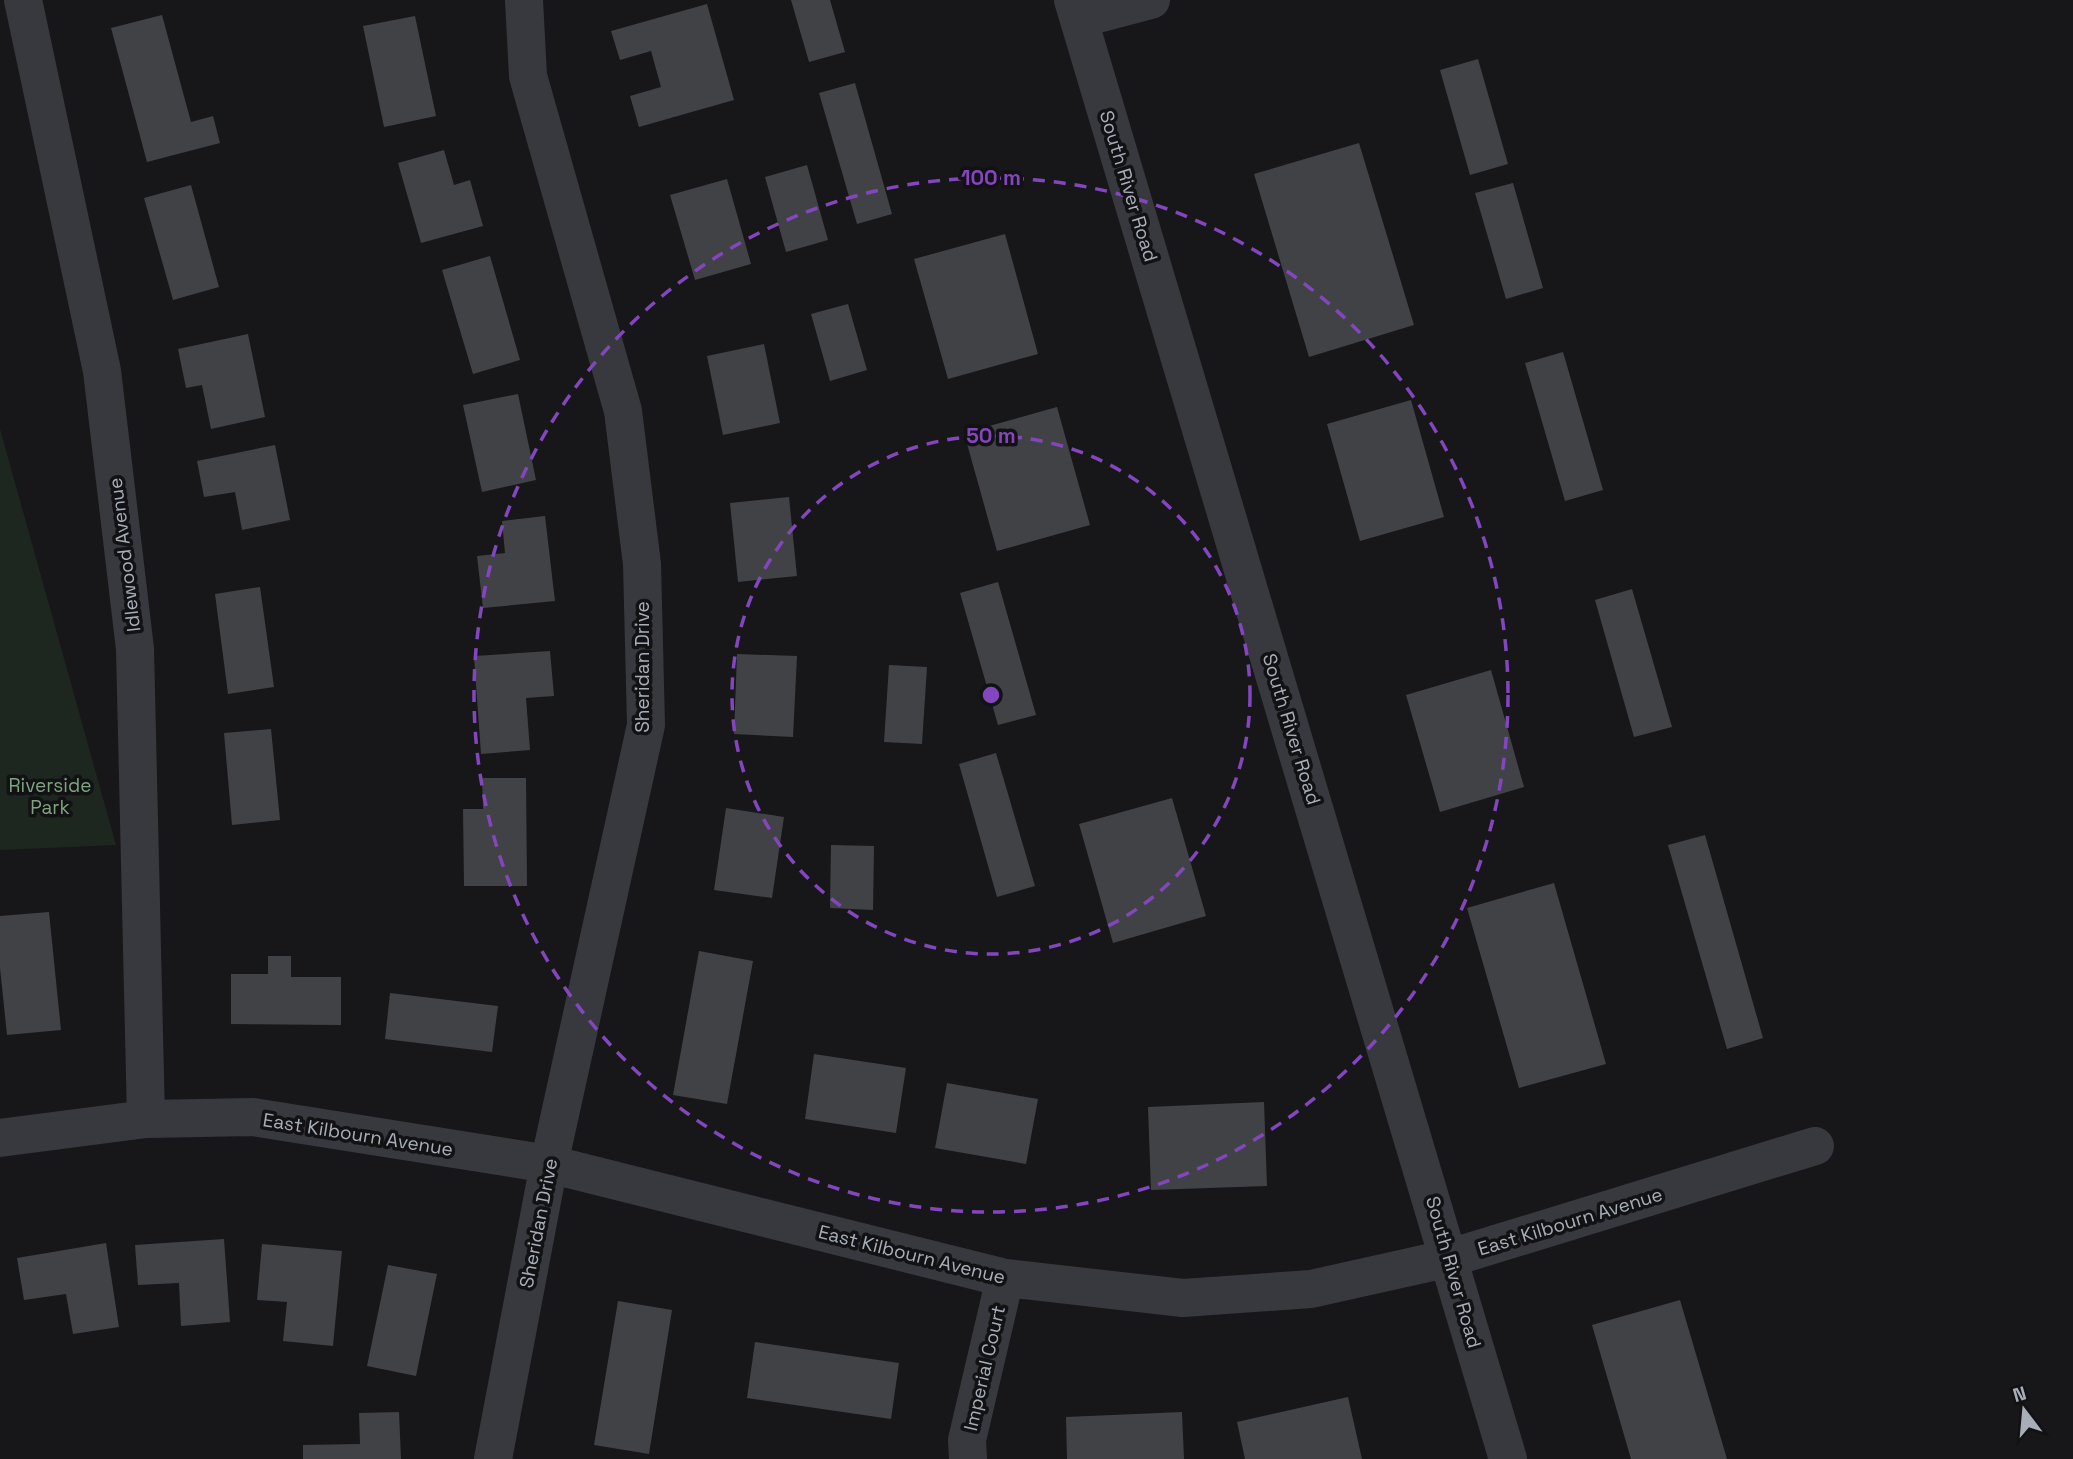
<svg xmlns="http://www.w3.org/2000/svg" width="2073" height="1459" viewBox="0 0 2073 1459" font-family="'Space Grotesk',sans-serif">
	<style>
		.green { fill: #1e271f }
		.building { fill: #414246 }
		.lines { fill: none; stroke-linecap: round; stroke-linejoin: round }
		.minor { stroke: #38393e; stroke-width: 38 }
		.ring { fill: none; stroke: #8446be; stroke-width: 3.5; stroke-dasharray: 12 9 }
		.labels { text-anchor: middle; stroke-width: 7; stroke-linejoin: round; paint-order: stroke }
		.street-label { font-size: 19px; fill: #a8aeb9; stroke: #121214 }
		.park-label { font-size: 19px; fill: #7fa480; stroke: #121214 }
		.centre { fill: #8446be; stroke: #121214; stroke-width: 3.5 }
		.ring-label { font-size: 21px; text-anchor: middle; font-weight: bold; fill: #8446be; stroke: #121214; stroke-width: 7; stroke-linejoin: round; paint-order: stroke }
	</style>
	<rect width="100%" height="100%" fill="#171719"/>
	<path class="green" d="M0,429L116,845L0,850Z"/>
	<path class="building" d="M791,0H830L845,52L809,62Z
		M707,4L734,100L639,127L630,96L661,87L651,51L620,60L611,31Z
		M162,15L191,122L213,116L220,143L147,162L111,28Z
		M415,16L436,116L384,127L363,26Z
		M1478,59L1508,164L1470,175L1440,70Z
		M855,83L892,214L857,224L819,93Z
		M1359,143L1414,325L1309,357L1254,174Z
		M444,150L454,185L470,180L483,226L421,243L398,163Z
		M807,165L828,240L786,252L765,177Z
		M727,179L751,264L695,280L670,195Z
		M1513,183L1543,288L1506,299L1475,193Z
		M191,185L219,287L173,300L144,198Z
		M1005,234L1038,354L948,379L914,259Z
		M490,256L520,360L473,374L442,270Z
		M848,304L867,370L830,381L811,314Z
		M248,334L265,417L211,429L202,385L186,388L178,349Z
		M764,344L780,423L723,435L707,356Z
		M1563,352L1603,490L1565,501L1525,363Z
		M518,394L536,480L482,492L463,405Z
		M1411,400L1444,517L1360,541L1327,424Z
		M1057,407L1090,525L997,551L964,433Z
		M275,445L290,520L242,530L235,492L204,497L197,461Z
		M789,497L797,576L738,582L730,503Z
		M545,516L555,601L483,608L477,556L505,553L502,521Z
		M998,582L1036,715L998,725L960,593Z
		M260,587L274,687L228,694L215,594Z
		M1632,589L1672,727L1634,737L1595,600Z
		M550,651L554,696L526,698L530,750L481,754L474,656Z
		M737,654L797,656L793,737L734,734Z
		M889,665L927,667L922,744L884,742Z
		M1491,670L1524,787L1440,812L1406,695Z
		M271,729L280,820L232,825L224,733Z
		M996,753L1035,886L997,897L959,764Z
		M482,778H526L527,886H464L463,809H483Z
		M1172,798L1206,916L1113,943L1079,824Z
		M726,808L784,817L772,898L714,890Z
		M1705,835L1763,1038L1727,1049L1668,845Z
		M831,845L874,846L873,910L830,908Z
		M1554,883L1606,1064L1519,1088L1467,908Z
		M49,912L61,1030L7,1035L0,968V916Z
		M699,951L753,961L727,1104L673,1095Z
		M268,956H291V977H341V1025L231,1024V974H268Z
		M390,993L498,1006L492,1052L385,1039Z
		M814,1054L906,1068L896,1133L805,1119Z
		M947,1083L1038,1099L1026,1164L935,1148Z
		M1264,1102L1267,1186L1151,1190L1148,1107Z
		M224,1239L230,1322L181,1326L179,1283L138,1285L135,1245Z
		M106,1243L119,1327L73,1334L66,1294L24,1300L17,1258Z
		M262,1244L342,1251L333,1346L283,1341L287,1302L257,1300Z
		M388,1265L437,1274L416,1376L367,1366Z
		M1680,1300L1727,1459H1631L1592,1325Z
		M618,1301L672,1310L649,1454L594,1445Z
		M755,1342L899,1363L891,1419L747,1398Z
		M1348,1397L1362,1459H1245L1237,1422Z
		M399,1412L401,1459H303V1445L360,1444L359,1413Z
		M1182,1412L1184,1459H1067L1066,1417Z"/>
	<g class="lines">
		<path class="minor" d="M23,0L102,371L135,649L146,1119
			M1073,0L1508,1459
			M1079,19L1151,0
			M0,1138L146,1119L253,1117L549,1164L1005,1278L1183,1298L1311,1289L1450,1258L1815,1146
			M493,1459L549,1164L646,725L642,564L623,411L528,76L524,0
			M968,1459L967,1440L1005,1278"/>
	</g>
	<g class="ring">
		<circle cx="991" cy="695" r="259"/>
		<circle cx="991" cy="695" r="517"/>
	</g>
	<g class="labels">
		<g class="street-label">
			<text transform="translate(1129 186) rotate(73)" y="7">South River Road</text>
			<text transform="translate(124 555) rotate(-97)" y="7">Idlewood Avenue</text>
			<text transform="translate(642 667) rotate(-90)" y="7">Sheridan Drive</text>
			<text transform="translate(1292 729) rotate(73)" y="7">South River Road</text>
			<text transform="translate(358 1134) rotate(9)" y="7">East Kilbourn Avenue</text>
			<text transform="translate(1570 1221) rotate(-17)" y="7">East Kilbourn Avenue</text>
			<text transform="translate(538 1223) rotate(-79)" y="7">Sheridan Drive</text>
			<text transform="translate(912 1254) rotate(14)" y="7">East Kilbourn Avenue</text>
			<text transform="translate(1454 1272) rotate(74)" y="7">South River Road</text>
			<text transform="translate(984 1368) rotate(-77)" y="7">Imperial Court</text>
		</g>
		<g class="park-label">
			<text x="50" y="792">Riverside<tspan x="50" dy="22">Park</tspan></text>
		</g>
	</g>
	<circle cx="991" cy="695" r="10" class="centre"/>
	<g class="ring-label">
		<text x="991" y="185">100 m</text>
		<text x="991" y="443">50 m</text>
	</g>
	<g transform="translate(2024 1410) rotate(344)" stroke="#121214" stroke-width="5" paint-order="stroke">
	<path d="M0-5L12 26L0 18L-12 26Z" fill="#a8aeb9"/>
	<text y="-10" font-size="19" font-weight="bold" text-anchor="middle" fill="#a8aeb9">N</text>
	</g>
</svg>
